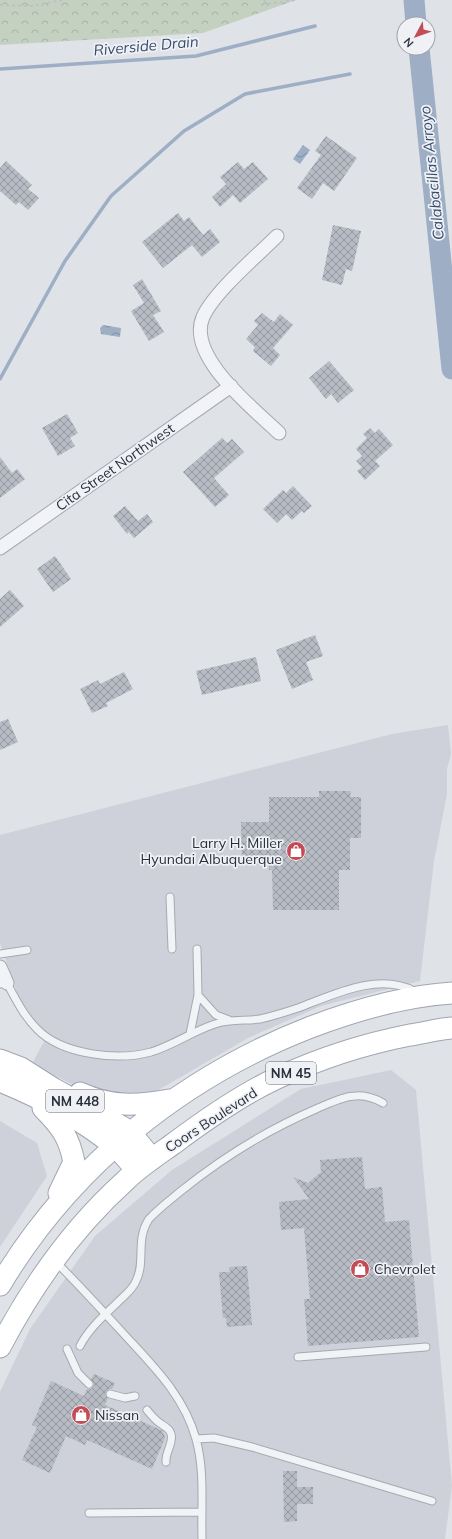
<svg xmlns="http://www.w3.org/2000/svg" width="452" height="1539" viewBox="0 0 452 1539" font-family="Mulish,sans-serif">
	<style>
		.built { fill: #ced1d9 }
		.forest { fill: url(#forest-crowns) }
		.water { fill: url(#water-waves) }
		.lines { fill: none; stroke-linecap: round; stroke-linejoin: round }
		.stream { stroke: #9daec5; stroke-width: 3.5 }
		.river { stroke: #9daec5; stroke-width: 21 }
		.building { fill: url(#building-cross-hatch) }
		.service-casing { stroke: #a5a9b1; stroke-width: 9 }
		.minor-casing { stroke: #a5a9b1; stroke-width: 15 }
		.primary-casing { stroke: #a0a6b2; stroke-width: 23 }
		.path { stroke: #bec0c6; stroke-width: 2; stroke-dasharray: 3 3; stroke-linecap: butt }
		.service { stroke: #f2f3f6; stroke-width: 7 }
		.minor { stroke: #f2f3f6; stroke-width: 13 }
		.primary { stroke: #fff; stroke-width: 21 }
		.labels { text-anchor: middle; stroke-width: 3.5; stroke-linejoin: round; paint-order: stroke }
		.shield { fill: #eff1f5; stroke: #646974; stroke-width: 1 }
		.shield-label { font-size: 13px; font-weight: bold; fill: #292f3d }
		.street-label { font-size: 14px; fill: #292f3d; stroke: #eff1f5 }
		.poi-label { font-size: 14px; fill: #292f3d; stroke: #eff1f5; text-anchor: start }
		.water-label { font-size: 15px; font-style: italic; fill: #374c6e; stroke: #eff1f5 }
	</style>
	<defs>
		<pattern id="forest-crowns" width="20" height="18" patternUnits="userSpaceOnUse"><rect width="20" height="18" fill="#c4d1c1"/><path d="M2 6a3 3 0 1 1 6 0M12 15a3 3 0 1 1 6 0" fill="none" stroke="#a8b4a7"/></pattern>
		<pattern id="water-waves" width="16" height="10" patternUnits="userSpaceOnUse"><rect width="16" height="10" fill="#9daec5"/><path d="M0 5q4-4 8 0t8 0" fill="none" stroke="#808ea1"/></pattern>
		<pattern id="building-cross-hatch" width="8" height="8" patternUnits="userSpaceOnUse"><rect width="8" height="8" fill="#b7bbc4"/><path d="M0 0l8 8M0 8l8-8" fill="none" stroke="#9598a0"/></pattern>
	</defs>
	<rect width="100%" height="100%" fill="#dfe2e7"/>
	<path class="built" d="M448,725L451,754L447,769V794L434,861L420,981L321,1006L248,1038L148,1096L83,1090L32,1064L48,1034L41,1029L22,1007L0,943V835L392,734Z
		M391,1070L416,1090L452,1486L445,1539H0V1392L30,1329L95,1236L172,1170L301,1089Z
		M0,1121L37,1143L47,1176L0,1247Z"/>
	<path class="forest" d="M0,0H296L203,33L0,45Z"/>
	<path class="water" d="M303,145L310,150L300,164L293,159Z
		M103,325L121,328L120,337L101,334L100,328Z"/>
	<g class="lines">
		<path class="stream" d="M0,69L196,56L315,26
			M0,379L65,261L111,196L184,131L245,94L350,74"/>
		<path class="river" d="M414,0L416,24
			M419,48L452,369"/>
	</g>
	<path class="building" d="M326,136L357,158L334,191L323,183L312,199L297,188L321,155L315,151Z
		M6,161L32,185L28,189L39,198L28,210L19,202L16,205L0,191V168Z
		M238,162L244,169L253,162L268,179L240,203L233,195L220,207L212,197L226,184L220,177Z
		M178,213L184,221L189,217L203,235L210,229L220,242L202,257L192,245L163,268L142,242Z
		M333,225L361,231L352,271L346,269L342,285L322,280Z
		M142,279L161,311L153,315L164,332L149,341L131,311L144,303L133,285Z
		M262,313L274,322L280,314L293,325L273,348L280,355L271,366L253,351L255,347L246,339L258,325L254,321Z
		M329,361L354,390L338,403L331,394L326,399L309,378Z
		M67,414L78,433L70,438L75,446L58,456L42,428Z
		M370,428L375,433L379,429L393,445L375,461L380,466L365,480L357,471L362,467L356,461L362,456L356,449L367,438L363,434Z
		M222,438L227,443L232,439L244,452L214,478L229,495L215,507L183,472Z
		M0,457L12,473L17,469L25,479L0,498Z
		M293,486L312,506L304,513L302,511L292,520L286,514L277,523L263,509L283,490L286,493Z
		M125,506L138,521L147,514L153,522L134,538L129,532L127,534L113,516Z
		M55,556L71,579L53,592L37,569Z
		M10,590L24,606L0,627V599Z
		M315,635L323,656L306,662L313,680L292,689L276,650Z
		M256,657L261,681L202,695L196,671Z
		M124,672L133,689L106,703L108,706L92,713L80,689L98,680L100,684Z
		M8,719L18,742L0,750V722Z
		M319,791H351L350,797H361V838H350V870H339V910H273L272,870H269V865H242L241,822H269V797H319Z
		M362,1157L365,1189L382,1187L385,1222L409,1220L419,1337L308,1346L304,1299H310L304,1228L281,1230L279,1202L309,1199L293,1177L308,1183L321,1172L320,1160Z
		M247,1266L252,1325L227,1327L226,1318H223L219,1272H230L229,1267Z
		M94,1374L115,1383L112,1389H108L105,1392L108,1398L105,1405L163,1431L165,1438L152,1469L87,1440L85,1445L66,1436L50,1473L22,1460L37,1427L32,1425L51,1381L84,1396L87,1389H91L94,1386L91,1379Z
		M283,1471H297V1487H313V1504H297V1521L284,1522Z"/>
	<g class="lines">
		<g class="service-casing">
			<path id="service" d="M170,897L172,949
				M0,954L27,950
				M0,984L7,983C16,1000 24,1016 37,1029C62,1055 118,1061 151,1052C174,1045 193,1031 215,1024C230,1019 245,1021 260,1019C273,1016 286,1012 298,1008C333,995 378,972 414,991
				M198,995L216,1015L229,1020
				M190,1034L198,995L197,949
				M55,1261C78,1284 100,1308 122,1332C152,1365 184,1395 196,1439C205,1471 201,1506 202,1539
				M80,1346C89,1328 106,1314 120,1300C126,1294 133,1289 136,1281C146,1261 135,1240 149,1219C158,1209 170,1200 181,1191C222,1158 267,1130 316,1109C328,1104 343,1096 356,1096C366,1095 374,1098 383,1103
				M67,1349L78,1373L89,1384
				M298,1357L426,1347
				M110,1394L125,1398L135,1396
				M147,1410C150,1414 153,1417 156,1420C163,1427 174,1428 171,1441C170,1449 165,1454 166,1462
				M196,1439L214,1438L252,1447L432,1501
				M89,1513L201,1512"/>
		</g>
		<g class="minor-casing">
			<path id="minor" d="M277,236C257,256 214,292 203,317C186,356 253,408 279,433
				M0,548L231,386
				M0,967L7,983"/>
		</g>
		<g class="primary-casing">
			<path id="primary" d="M0,1060L21,1068L54,1089L122,1127L130,1132L152,1159
				M0,1081C39,1097 80,1118 113,1145C122,1152 129,1162 137,1170
				M80,1093C111,1107 136,1106 169,1100
				M43,1108C61,1126 69,1137 74,1162L59,1193
				M0,1285C71,1166 182,1077 311,1027C356,1010 404,996 452,993
				M0,1347C32,1286 74,1227 125,1181C139,1167 156,1156 173,1144C205,1120 239,1096 275,1079C318,1059 364,1044 410,1035C424,1033 438,1029 452,1028"/>
		</g>
		<path class="path" d="M264,0L267,4L295,0
			M0,5L31,6L63,0"/>
		<use href="#service" class="service"/>
		<use href="#minor" class="minor"/>
		<use href="#primary" class="primary"/>
	</g>
	<defs>
		<g id="shop-disc" transform="scale(1)"><circle r="9.5" fill="#c34d57" stroke="#eff1f5"/><path d="M-5-2.5h2.3a2.7 3.5 0 0 1 5.4 0H5L5.5 6h-11ZM-1.5-2.5h3a1.5 2.3 0 0 0-3 0Z" fill="#fff"/></g>
	</defs>
	<g fill-rule="evenodd">
		<use href="#shop-disc" x="296" y="851"/>
		<use href="#shop-disc" x="360" y="1269"/>
		<use href="#shop-disc" x="81" y="1415"/>
	</g>
	<g class="labels">
		<g class="shield">
			<rect x="266" y="1062" width="50" height="22" rx="3"/>
			<rect x="46" y="1090" width="58" height="22" rx="3"/>
		</g>
		<g class="shield-label">
			<text x="291" y="1078">NM 45</text>
			<text x="75" y="1106">NM 448</text>
		</g>
		<g class="street-label">
			<text transform="translate(115 467) rotate(-35)" y="5">Cita Street Northwest</text>
			<text transform="translate(211 1120) rotate(-33)" y="5">Coors Boulevard</text>
		</g>
		<g class="poi-label">
			<text x="282" y="848" text-anchor="end">Larry H. Miller<tspan x="282" dy="16">Hyundai Albuquerque</tspan></text>
			<text x="374" y="1274">Chevrolet</text>
			<text x="95" y="1420">Nissan</text>
		</g>
		<g class="water-label">
			<text transform="translate(146 46) rotate(-5)" y="5">Riverside Drain</text>
			<text transform="translate(432 173) rotate(-96)" y="5">Calabacillas Arroyo</text>
		</g>
	</g>
	<g transform="translate(416 36) rotate(229)"><circle r="19" fill="#eff1f5" stroke="#a0a3ab"/>
	<path d="M0-3L7 15L0 10L-7 15Z" fill="#c34d57"/>
	<text y="-6" font-size="11" font-weight="bold" text-anchor="middle" fill="#292f3d">N</text>
	</g>
</svg>
